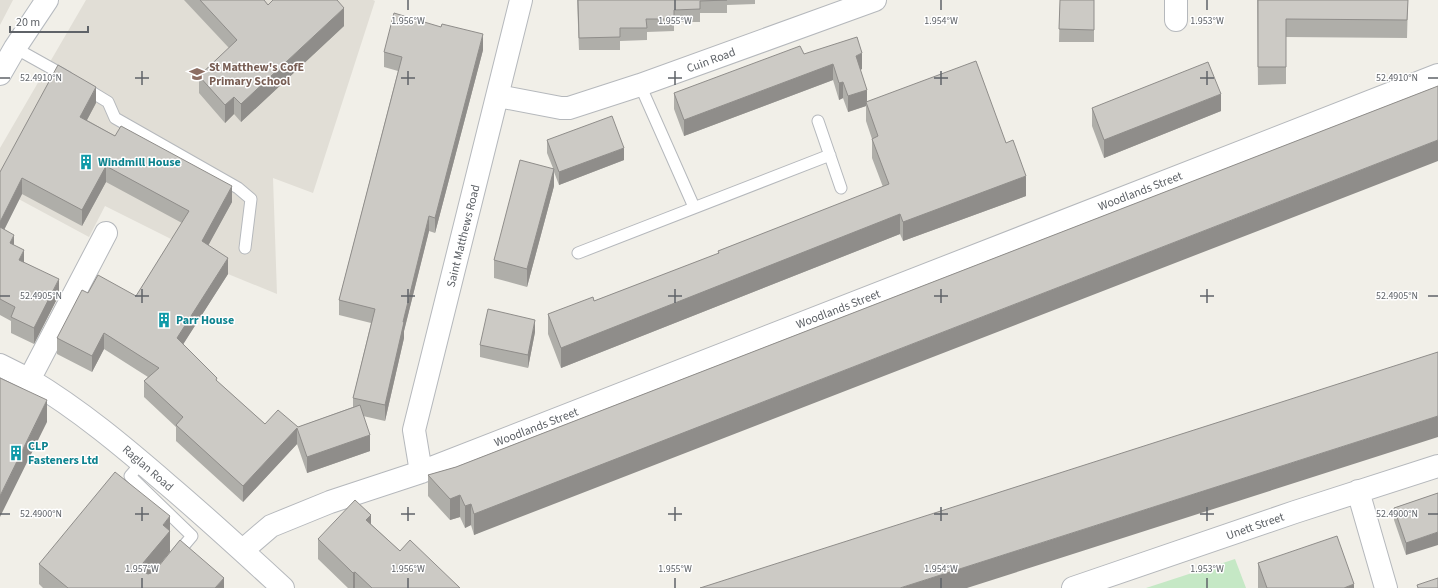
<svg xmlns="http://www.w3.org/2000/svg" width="1438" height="588" viewBox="0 0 1438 588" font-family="'Source Sans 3',sans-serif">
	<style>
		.education { fill: #e1ded6 }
		.green { fill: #c5e8c5 }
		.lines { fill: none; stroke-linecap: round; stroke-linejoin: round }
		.lane-casing { stroke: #b5b8bc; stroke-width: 13 }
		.street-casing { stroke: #b5b8bc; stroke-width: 24 }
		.secondary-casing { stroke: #b6babf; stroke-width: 24 }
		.lane { stroke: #fff; stroke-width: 11 }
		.street { stroke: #fff; stroke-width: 22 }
		.secondary { stroke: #fff; stroke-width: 22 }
		.wall { fill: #afaea9 }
		.shaded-wall { fill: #8f8d8a }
		.building { fill: #cccac5; stroke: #8f8d8a }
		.ticks { fill: none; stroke: #5f6368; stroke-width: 1.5 }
		.labels { text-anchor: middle; stroke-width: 3; stroke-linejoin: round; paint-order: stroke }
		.street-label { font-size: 12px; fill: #5f6368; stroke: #fff }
		.education-label { font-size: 12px; font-weight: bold; fill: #785e54; stroke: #fff; text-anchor: start }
		.culture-label { font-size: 12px; font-weight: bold; fill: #0d838f; stroke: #fff; text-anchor: start }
		.ticks-label { font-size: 10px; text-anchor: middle; fill: #5f6368; stroke: #fff; stroke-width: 3; stroke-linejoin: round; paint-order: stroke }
	</style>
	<rect width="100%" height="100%" fill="#f1efe8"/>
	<path class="education" d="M0,0H13L0,25Z
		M86,0H373L375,1L313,193L273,178L277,294L228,274L179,243L105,206L89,237L0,189V148Z"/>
	<path class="green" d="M1235,559L1246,588H1146Z"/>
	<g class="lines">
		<g class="lane-casing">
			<path id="lane" d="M15,48L67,77
				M640,85L694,207
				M85,88L108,102L115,118L238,188L251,199L245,248
				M818,121L841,188
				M578,253L830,155
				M142,462L130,476L192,536L176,555"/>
		</g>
		<g class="street-casing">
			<path id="street" d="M1176,20V0
				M498,96L561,108H569L640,85L875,0
				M0,365C10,370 20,375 30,380C80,410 124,447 168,485C207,518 245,553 283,588
				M29,380L106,233
				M421,472L414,430L521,0
				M1358,491L1386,588
				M243,550L271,526L330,502L421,472L1438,75
				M1073,588L1295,512L1438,466"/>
		</g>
		<g class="secondary-casing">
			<path id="secondary" d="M0,74L15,48L47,0"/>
		</g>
		<use href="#lane" class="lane"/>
		<use href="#street" class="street"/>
		<use href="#secondary" class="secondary"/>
	</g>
	<path class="wall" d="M184,0H264L268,5L344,26L241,122L234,114L225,123L199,93V76L229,48Z
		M577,0H755V4L727,5V13H700V22H674V31L647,32V40L620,41V50H579Z
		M1060,0H1094V42H1059Z
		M1257,0H1408L1407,38L1286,37V84L1258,85Z
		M483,50L435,233L429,231L404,331V338L385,421L363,416L370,451L307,473L297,444L243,502L176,441V427L144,397V381L148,377L104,349L92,372L57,354V338L88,293L136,296L182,223L106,182L82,226L22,194L4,230L14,245L24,262L59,295L34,344L11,333V321L0,315V172L96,103L87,120L232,202L208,245L228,274L183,344L217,381L265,424L298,427L353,407V398L371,323L339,315V300L398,71L384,67V52Z
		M804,54L862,69L860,70L867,102L1006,143L1026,196L903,241L900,234L561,368L548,334V314L594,301L718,254V251L883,187L872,158V139L866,121V106L848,112L843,98L839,100L833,80L684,136L674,109V93Z
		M1438,86L474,535L471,525L465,528L460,517L450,520L428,496V475L456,467Z
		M1092,108L1221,111L1104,158L1092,126Z
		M547,140L624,160L559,185L554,172V186L527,287L494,278V260L553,168L547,153Z
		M535,332L528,368L480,357V345Z
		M1438,493L1406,555L1394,520V508Z
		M371,524L400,551L460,588H348L318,559V539Z
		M170,552L153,573L224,588H43L39,584V564Z
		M1258,563L1354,588H1258Z"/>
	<path class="shaded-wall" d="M344,8V26L241,122V104Z
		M483,34V50L435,233V218Z
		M862,53V69L856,72V56Z
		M833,64V80L684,136V120Z
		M843,82V98L839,100V83Z
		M96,87V103L80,133V117Z
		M867,90V105L866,102V106L848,112V96Z
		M1221,94V111L1104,158V140Z
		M234,97V114L225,123V105Z
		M1438,140V161L474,535V514Z
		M624,148V160L559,185V172Z
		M106,166V182L82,226V210Z
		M554,169V186L527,287V269Z
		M1026,176V196L903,241V222Z
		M22,178V194L0,238V222Z
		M232,186V202L202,257V241Z
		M900,214V234L561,368V348Z
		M429,216V231L404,331V338L385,421V405L403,322Z
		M14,235V251L10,243Z
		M24,250V266L19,260Z
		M228,258V274L177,354V338Z
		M59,279V295L34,344V328Z
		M535,320V332L528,368V355Z
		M104,333V349L92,372V356Z
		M47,400V422L0,517V496Z
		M1438,416V437L967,588H900Z
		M297,428V444L243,502V486Z
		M370,435V451L307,473V457Z
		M460,495V517L450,520V499Z
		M471,504V525L465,528V506Z
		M371,515V535L366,520Z
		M170,516V552L143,584L142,567L163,525Z
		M1438,532V545L1406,555V543Z
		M355,572V588H353V573Z
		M224,578V588H215Z
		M1354,584V588H1344Z"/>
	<path class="building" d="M200,0H264L268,5L273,0H337L344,8L241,104L234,97L225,105L199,76L237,40Z
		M578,0H727L700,1V9L674,10V19H646L647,28H620V37L579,38Z
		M1060,0H1094V30L1059,29Z
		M1258,0H1408L1407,20L1286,19V67H1258Z
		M394,13L441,27L442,24L483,34L435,218L429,216L403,322H404L385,405L353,398L375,309L339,300L402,57L384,52Z
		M857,37L862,53L856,56L867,90L848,96L843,82L839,83L833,64L684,120L674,93L800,46L804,54Z
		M976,61L1006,143L1013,140L1026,176L903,222L900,214L561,348L548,314L593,297L594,301L719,253L718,251L889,184L872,139L878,136L866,102Z
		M1208,62L1221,94L1104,140L1092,108Z
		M58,65L96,87L80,117L115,136L121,126L232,186L202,241L228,258L177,338L217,378L216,380L265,424L278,410L298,427L360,405L370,435L307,457L297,428L243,486L176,425L183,417L144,381L159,368L104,333L92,356L57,338L82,290L88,293L98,275L136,296L189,211L106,166L82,210L22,178L0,222V172Z
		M1438,86V140L474,514L471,504L465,506L460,495L450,499L428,475L456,467Z
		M612,116L624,148L559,172L547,140Z
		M520,160L554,169L527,269L494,260Z
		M0,227L14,235L10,243L24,250L19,260L59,279L34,328L11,317L15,307L0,299Z
		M488,309L535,320L528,355L480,345Z
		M1438,352V416L900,588H700Z
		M0,378L47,400L0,496Z
		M115,472L170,516L163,525L170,531L143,563L142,567L144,572L148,574L154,572L180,540L224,578L215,588H68L39,564Z
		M1438,493V532L1406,543L1394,508Z
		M355,500L371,515L366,520L400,551L410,540L460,588H372L355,572L353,573L318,539Z
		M1337,536L1354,584L1344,588H1267L1258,563Z
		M1438,578V588H1418L1417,585Z"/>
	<path class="ticks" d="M408,0V10M675,0V10M941,0V10M1207,0V10M142,71V85M408,71V85M675,71V85M941,71V85M1207,71V85M0,78H10M135,78H149M401,78H415M668,78H682M934,78H948M1200,78H1214M1428,78H1438M142,289V303M408,289V303M675,289V303M941,289V303M1207,289V303M0,296H10M135,296H149M401,296H415M668,296H682M934,296H948M1200,296H1214M1428,296H1438M142,507V521M408,507V521M675,507V521M941,507V521M1207,507V521M0,514H10M135,514H149M401,514H415M668,514H682M934,514H948M1200,514H1214M1428,514H1438M142,578V588M408,578V588M675,578V588M941,578V588M1207,578V588"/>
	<defs>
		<g id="school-bare" transform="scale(1.2)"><path d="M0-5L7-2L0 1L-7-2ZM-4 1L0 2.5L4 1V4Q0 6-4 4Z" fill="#8d6e63" stroke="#fff" stroke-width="2.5" paint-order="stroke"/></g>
		<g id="building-bare" transform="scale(1.2)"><path d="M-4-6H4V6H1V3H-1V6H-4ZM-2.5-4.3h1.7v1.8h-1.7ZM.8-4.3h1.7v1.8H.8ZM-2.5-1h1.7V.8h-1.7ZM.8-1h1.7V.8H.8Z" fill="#0f9aa8" stroke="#fff" stroke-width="2.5" paint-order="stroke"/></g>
	</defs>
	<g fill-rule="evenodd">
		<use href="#school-bare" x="197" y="74"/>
		<use href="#building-bare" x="86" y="162"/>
		<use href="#building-bare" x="164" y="320"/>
		<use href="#building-bare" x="16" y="453"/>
	</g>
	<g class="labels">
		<g class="street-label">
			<text transform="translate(711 60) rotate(-20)" y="4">Cuin Road</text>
			<text transform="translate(1140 191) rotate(-21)" y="4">Woodlands Street</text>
			<text transform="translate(463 236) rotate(-76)" y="4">Saint Matthews Road</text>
			<text transform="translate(838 309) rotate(-21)" y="4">Woodlands Street</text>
			<text transform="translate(536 427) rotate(-21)" y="4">Woodlands Street</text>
			<text transform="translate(148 468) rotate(41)" y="4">Raglan Road</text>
			<text transform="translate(1255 526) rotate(-19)" y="4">Unett Street</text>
		</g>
		<g class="education-label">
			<text x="209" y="71">St Matthew's CofE<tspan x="209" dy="14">Primary School</tspan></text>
		</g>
		<g class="culture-label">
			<text x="98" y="166">Windmill House</text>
			<text x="176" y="324">Parr House</text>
			<text x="28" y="450">CLP<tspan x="28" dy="14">Fasteners Ltd</tspan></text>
		</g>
	</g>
	<g class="ticks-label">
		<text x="408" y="24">1.956°W</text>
		<text x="675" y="24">1.955°W</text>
		<text x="941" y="24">1.954°W</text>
		<text x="1207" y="24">1.953°W</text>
		<text x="41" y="81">52.4910°N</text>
		<text x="1397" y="81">52.4910°N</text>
		<text x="41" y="299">52.4905°N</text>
		<text x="1397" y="299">52.4905°N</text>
		<text x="41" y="517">52.4900°N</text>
		<text x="1397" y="517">52.4900°N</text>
		<text x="142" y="572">1.957°W</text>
		<text x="408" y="572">1.956°W</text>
		<text x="675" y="572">1.955°W</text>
		<text x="941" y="572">1.954°W</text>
		<text x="1207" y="572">1.953°W</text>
	</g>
	<path d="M10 26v6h78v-6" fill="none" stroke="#5f6368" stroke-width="2"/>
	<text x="16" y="26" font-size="12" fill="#5f6368" stroke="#ffffff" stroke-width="3" paint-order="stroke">20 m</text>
</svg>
